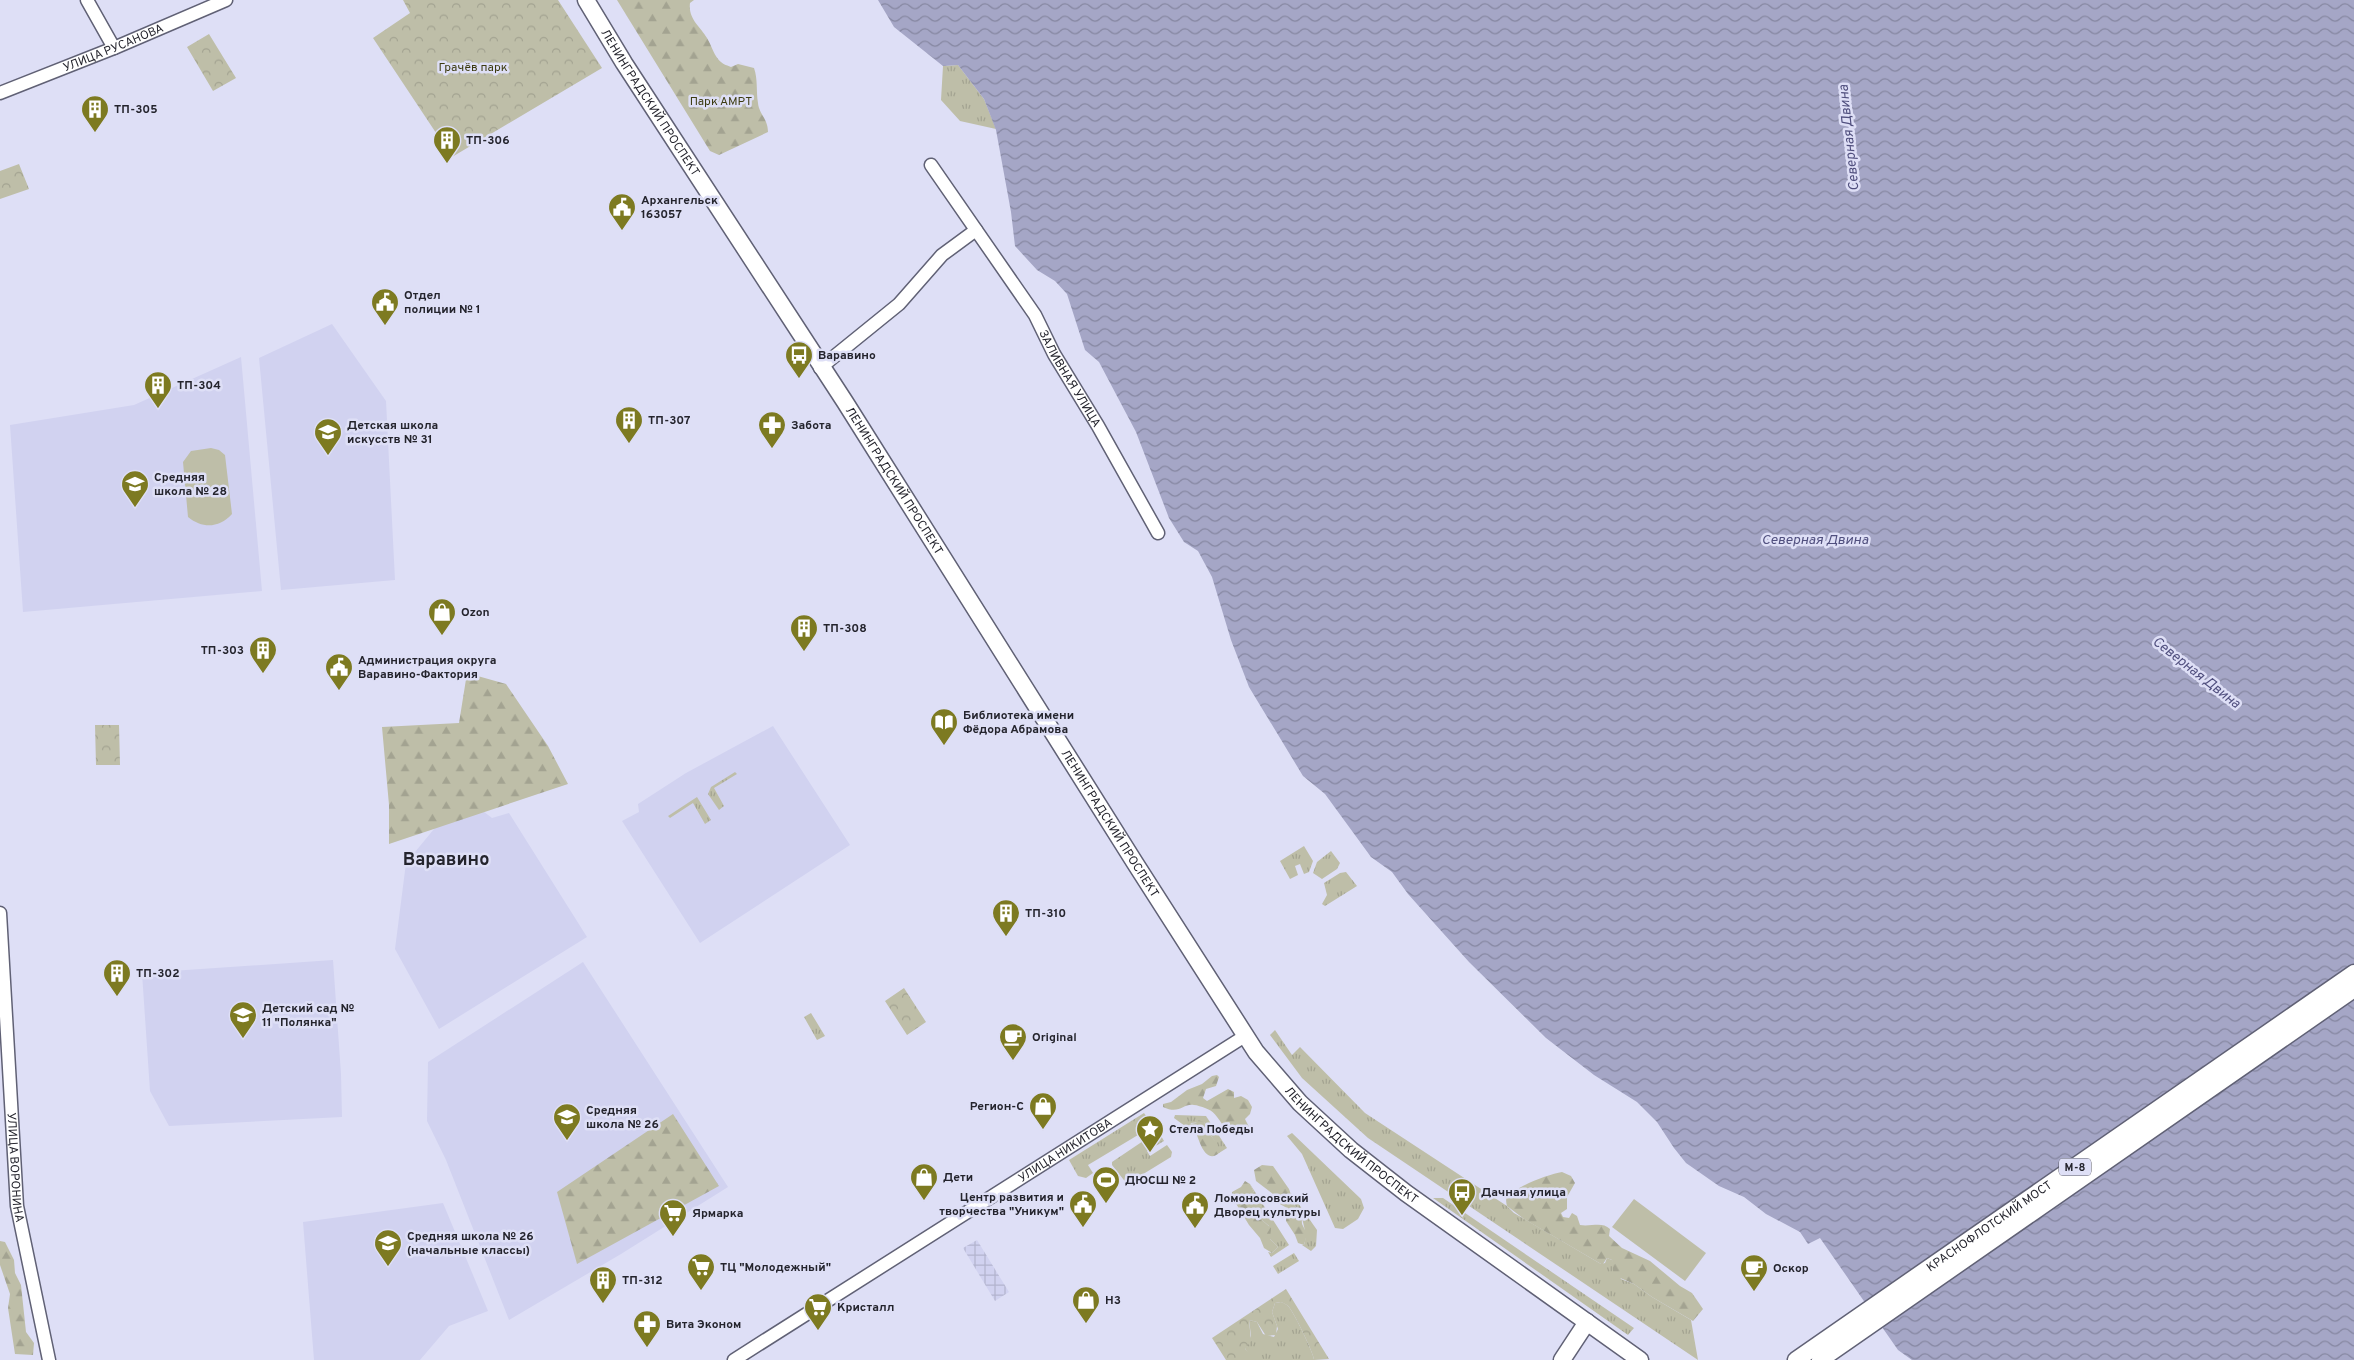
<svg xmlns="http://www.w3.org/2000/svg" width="2354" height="1360" viewBox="0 0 2354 1360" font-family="Overpass,sans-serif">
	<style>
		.built { fill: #d1d2f0 }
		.industrial { fill: url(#industrial-grid) }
		.grass { fill: url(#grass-tufts) }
		.forest { fill: url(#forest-firs) }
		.park { fill: url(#park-crowns) }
		.pitch { fill: #bebea8 }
		.water { fill: url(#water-waves) }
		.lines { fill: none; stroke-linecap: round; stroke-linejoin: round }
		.minor-casing { stroke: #606175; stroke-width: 15 }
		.major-casing { stroke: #606175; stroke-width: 19 }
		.minor { stroke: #fff; stroke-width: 12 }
		.major { stroke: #fff; stroke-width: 16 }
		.labels { text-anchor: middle; stroke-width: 5; stroke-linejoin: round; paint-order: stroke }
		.shield { fill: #dedff6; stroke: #5c5c69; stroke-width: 1 }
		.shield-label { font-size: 11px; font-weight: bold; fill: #24242d }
		.street-label { font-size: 12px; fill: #24242d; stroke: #dedff6 }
		.park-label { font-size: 12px; fill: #3c3b10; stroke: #dedff6 }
		.poi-label { font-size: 12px; font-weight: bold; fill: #24242d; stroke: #dedff6; text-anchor: start }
		.water-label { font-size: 14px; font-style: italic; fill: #504f7e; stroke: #dedff6 }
		.district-label { font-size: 18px; font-weight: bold; fill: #24242d; stroke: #dedff6 }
	</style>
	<defs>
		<pattern id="industrial-grid" width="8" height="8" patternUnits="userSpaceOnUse" patternTransform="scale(1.25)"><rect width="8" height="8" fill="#d1d2f0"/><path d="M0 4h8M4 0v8" fill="none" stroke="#b3b4ce"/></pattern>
		<pattern id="grass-tufts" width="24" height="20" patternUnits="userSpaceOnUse" patternTransform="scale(1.25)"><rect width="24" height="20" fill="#bebea8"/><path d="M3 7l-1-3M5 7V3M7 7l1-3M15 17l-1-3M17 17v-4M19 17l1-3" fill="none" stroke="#a3a391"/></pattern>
		<pattern id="forest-firs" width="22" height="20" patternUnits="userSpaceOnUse" patternTransform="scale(1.25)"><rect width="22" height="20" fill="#bebea8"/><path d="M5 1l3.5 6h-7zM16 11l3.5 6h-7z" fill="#a3a391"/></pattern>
		<pattern id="park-crowns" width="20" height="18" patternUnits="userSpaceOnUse" patternTransform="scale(1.25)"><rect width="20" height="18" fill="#bebea8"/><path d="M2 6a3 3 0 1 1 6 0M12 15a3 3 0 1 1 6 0" fill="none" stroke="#a3a391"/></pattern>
		<pattern id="water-waves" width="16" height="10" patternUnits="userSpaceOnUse" patternTransform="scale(1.25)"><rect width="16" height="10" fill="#a5a6c6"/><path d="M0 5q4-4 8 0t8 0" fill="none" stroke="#8687a1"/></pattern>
	</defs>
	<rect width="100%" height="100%" fill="#dedff6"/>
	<path class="built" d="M332,324L386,401L395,580L281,590L259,358Z
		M241,357L262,591L23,612L10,425L134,405Z
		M773,726L850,845L700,943L622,821L639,812L638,804L686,773Z
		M462,795L492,818L509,813L587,937L439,1029L395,949L406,863Z
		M333,960L341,1074L342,1117L169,1126L150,1091L142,973Z
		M583,962L728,1187L621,1254L509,1320L446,1160L427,1121L428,1062Z
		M443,1203L488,1311L449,1326L420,1360H314L303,1222Z"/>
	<path class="industrial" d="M977,1240L1009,1292L995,1301L963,1248Z"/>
	<path class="grass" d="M958,65L984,99L996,129L960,121L941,100L943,66Z
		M735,772L737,774L714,788L724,806L719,810L708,794L711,787Z
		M697,797L711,820L705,824L693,803L670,818L668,816Z
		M1304,846L1313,861L1309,872L1304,874L1300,864L1295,866L1298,875L1290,879L1280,861Z
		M1331,851L1340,863L1337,869L1322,879L1313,873L1317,862Z
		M1346,872L1357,886L1325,906L1322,904L1327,895L1324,883L1340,873Z
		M811,1013L825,1036L817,1040L804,1017Z
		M1275,1030L1292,1055L1300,1047L1365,1113L1507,1206L1514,1213L1601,1264L1605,1263L1607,1258L1612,1260L1621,1279L1634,1284L1652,1297L1691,1320L1698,1360L1368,1138L1302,1078L1270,1035Z
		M1144,1113L1153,1126L1088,1165L1093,1173L1086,1178L1078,1176L1069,1160Z
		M1175,1115L1206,1116L1227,1148L1219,1153C1218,1141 1207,1134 1204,1122L1191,1123L1189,1129L1174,1118Z
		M1155,1133L1160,1134L1164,1141L1147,1151L1150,1156L1167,1145L1172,1152L1171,1157L1127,1184L1112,1165V1162Z
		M1292,1133L1361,1199L1364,1208L1358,1219L1343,1229L1335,1228L1302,1154L1287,1136Z
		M1250,1184L1289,1245L1271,1257L1268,1252L1272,1253L1278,1247L1270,1239L1269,1226L1262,1220L1263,1212Z
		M1291,1193L1317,1230L1316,1246L1311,1251L1302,1245H1304C1308,1233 1302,1223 1301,1211L1295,1206Z
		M1433,1198H1443L1634,1328L1628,1335Z
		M1294,1253L1299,1261L1278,1274L1273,1266Z
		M1281,1302C1284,1303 1286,1304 1288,1306C1293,1310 1315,1356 1314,1360H1250V1354L1245,1349L1251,1336L1249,1320L1257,1322L1263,1334L1274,1337L1278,1329L1272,1312L1275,1303Z"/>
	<path class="forest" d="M617,0H694L690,3C688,19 700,26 707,38C711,44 713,53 718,59C722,64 726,65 731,67L738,64L754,68C758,79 756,91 758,103C759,114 768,119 768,132L719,155L710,151Z
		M467,673L506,684L548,746L568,784L389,844V805L382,727L459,723Z
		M1217,1075L1219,1077L1216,1086L1206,1089L1203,1098L1207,1101L1228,1089L1234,1092V1098L1241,1096L1248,1100L1252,1107L1250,1114L1245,1119L1250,1129L1243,1135C1220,1135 1222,1113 1205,1108C1202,1107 1197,1105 1194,1105C1183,1103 1180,1115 1163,1107V1104L1171,1102L1187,1090L1202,1084L1212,1076Z
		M673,1114L719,1186L577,1264L557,1192Z
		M1198,1120L1204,1122L1211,1136L1217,1143L1220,1152C1207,1165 1200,1144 1197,1135L1190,1131L1189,1124L1196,1123Z
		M1262,1165L1273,1166L1289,1189L1295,1206L1301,1211L1302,1224L1307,1234L1304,1245L1298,1243L1295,1235L1286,1221L1287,1208L1278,1203L1273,1194L1256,1181L1254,1170Z
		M1562,1172L1571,1176L1575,1183L1567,1197V1209L1561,1213L1563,1217L1569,1218L1572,1213L1577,1216L1580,1225C1591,1227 1602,1221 1610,1229L1609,1236L1622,1248L1650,1261L1680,1286L1692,1293L1703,1309L1693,1321L1652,1297L1634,1284L1618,1277L1613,1271L1612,1260L1607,1258L1603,1264H1601L1524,1219L1507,1206C1506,1202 1505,1198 1509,1195C1518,1186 1549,1174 1562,1172Z
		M1245,1181L1250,1184L1263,1211L1262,1220L1271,1228L1270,1239L1278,1247L1272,1253L1264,1248L1260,1238L1249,1225L1232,1197V1192L1241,1187Z
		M0,1241L5,1242L14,1260L15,1273L21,1285L26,1332L34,1343L33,1355L15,1354L8,1308L10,1294L0,1265Z"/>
	<path class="park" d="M403,0H558L602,68L452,157L373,38L410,13Z
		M209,34L236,78L213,91L187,47Z
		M19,164L29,189L0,199V171Z
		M95,725H119L120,765H96Z
		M904,988L926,1022L907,1035L885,1001Z
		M1286,1289L1329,1359L1314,1360C1315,1356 1293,1310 1288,1306C1286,1304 1283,1303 1281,1302L1275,1303L1272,1312L1277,1326L1276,1335L1266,1336L1257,1322L1249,1320L1251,1341L1245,1349L1250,1353V1360H1226L1212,1338Z"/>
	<path class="pitch" d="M211,448L219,450L225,455L232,514C219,528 203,529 188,517L183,462L191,451Z
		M1634,1199L1706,1253L1685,1281L1612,1227Z"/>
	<path class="water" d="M878,0H2354V1360H1912L1898,1350L1820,1238L1808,1244L1800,1232L1766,1214L1744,1197L1719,1186L1686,1163L1674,1148L1657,1122L1637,1102L1594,1075L1546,1038L1469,962L1408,894L1392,872L1371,857L1325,794L1303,776L1249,687L1231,640L1212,577L1198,551L1184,542L1169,518L1136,432L1099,362L1085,350L1067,294L1055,281L1037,270L1015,246L1011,212L996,130L984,99L958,65L943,66L894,27Z"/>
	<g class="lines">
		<g class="minor-casing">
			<g id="minor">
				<path d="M87,0L114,48"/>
				<path id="s1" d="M0,93L114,48L226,0"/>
				<path id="s2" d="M931,165L1035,315L1054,354L1098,426L1158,533"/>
				<path d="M820,368L899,304L942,255L976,230"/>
				<path id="s3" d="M0,913L17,1206L49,1360"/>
				<path id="s4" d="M734,1360L1245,1036"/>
			</g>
		</g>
		<g class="major-casing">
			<g id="major">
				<path id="s5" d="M586,0L624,63L845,402L1135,863L1256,1052L1300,1103L1351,1150L1406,1193L1640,1360"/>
				<path d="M1562,1360L1587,1322"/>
				<path id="s6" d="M1796,1360L2354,973"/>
				<path d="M1820,1360L2354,989"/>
			</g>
		</g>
		<use href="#minor" class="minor"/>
		<use href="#major" class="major"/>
	</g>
	<defs>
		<g id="building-pin" transform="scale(1.4375)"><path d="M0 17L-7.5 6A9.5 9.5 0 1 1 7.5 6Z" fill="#7d7a21" stroke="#dedff6"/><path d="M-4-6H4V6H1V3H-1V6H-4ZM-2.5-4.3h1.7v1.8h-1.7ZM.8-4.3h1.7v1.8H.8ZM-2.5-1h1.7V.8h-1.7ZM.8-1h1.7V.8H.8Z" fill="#fff"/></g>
		<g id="civic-pin" transform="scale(1.4375)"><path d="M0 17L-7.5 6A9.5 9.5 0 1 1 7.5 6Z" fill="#7d7a21" stroke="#dedff6"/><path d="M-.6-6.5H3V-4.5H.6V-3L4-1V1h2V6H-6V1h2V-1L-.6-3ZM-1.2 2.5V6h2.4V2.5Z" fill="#fff"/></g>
		<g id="bus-pin" transform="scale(1.4375)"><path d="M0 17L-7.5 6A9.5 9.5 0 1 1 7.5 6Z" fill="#7d7a21" stroke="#dedff6"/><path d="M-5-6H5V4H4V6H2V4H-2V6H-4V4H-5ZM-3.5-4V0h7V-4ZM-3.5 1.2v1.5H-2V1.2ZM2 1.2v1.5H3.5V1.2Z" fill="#fff"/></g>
		<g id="pharmacy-pin" transform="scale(1.4375)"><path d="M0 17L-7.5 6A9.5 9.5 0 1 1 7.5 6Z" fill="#7d7a21" stroke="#dedff6"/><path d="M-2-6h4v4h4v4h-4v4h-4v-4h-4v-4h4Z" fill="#fff"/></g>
		<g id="school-pin" transform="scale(1.4375)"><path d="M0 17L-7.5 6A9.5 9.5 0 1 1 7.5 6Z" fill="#7d7a21" stroke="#dedff6"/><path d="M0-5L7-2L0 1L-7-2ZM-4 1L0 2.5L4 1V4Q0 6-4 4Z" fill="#fff"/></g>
		<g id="shop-pin" transform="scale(1.4375)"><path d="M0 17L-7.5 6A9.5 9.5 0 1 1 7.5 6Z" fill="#7d7a21" stroke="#dedff6"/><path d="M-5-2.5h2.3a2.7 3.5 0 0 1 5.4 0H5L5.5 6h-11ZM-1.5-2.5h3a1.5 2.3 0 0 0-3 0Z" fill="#fff"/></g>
		<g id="library-pin" transform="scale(1.4375)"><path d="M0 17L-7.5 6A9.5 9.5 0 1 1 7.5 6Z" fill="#7d7a21" stroke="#dedff6"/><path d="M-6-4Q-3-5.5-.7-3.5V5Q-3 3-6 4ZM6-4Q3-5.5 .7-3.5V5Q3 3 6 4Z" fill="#fff"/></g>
		<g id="cafe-pin" transform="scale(1.4375)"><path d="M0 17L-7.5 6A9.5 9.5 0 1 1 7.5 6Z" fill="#7d7a21" stroke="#dedff6"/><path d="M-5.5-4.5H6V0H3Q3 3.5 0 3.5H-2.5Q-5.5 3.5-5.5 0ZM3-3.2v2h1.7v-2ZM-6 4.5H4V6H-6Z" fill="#fff"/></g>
		<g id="sight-pin" transform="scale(1.4375)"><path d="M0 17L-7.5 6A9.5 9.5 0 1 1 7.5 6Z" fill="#7d7a21" stroke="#dedff6"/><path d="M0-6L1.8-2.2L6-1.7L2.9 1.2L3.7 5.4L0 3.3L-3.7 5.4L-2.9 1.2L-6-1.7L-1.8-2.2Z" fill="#fff"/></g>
		<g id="stadium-pin" transform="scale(1.4375)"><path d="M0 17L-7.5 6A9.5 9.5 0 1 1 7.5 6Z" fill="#7d7a21" stroke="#dedff6"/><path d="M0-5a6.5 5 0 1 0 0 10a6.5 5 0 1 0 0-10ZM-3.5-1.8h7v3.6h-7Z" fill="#fff"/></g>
		<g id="supermarket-pin" transform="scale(1.4375)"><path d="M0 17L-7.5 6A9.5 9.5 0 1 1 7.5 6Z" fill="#7d7a21" stroke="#dedff6"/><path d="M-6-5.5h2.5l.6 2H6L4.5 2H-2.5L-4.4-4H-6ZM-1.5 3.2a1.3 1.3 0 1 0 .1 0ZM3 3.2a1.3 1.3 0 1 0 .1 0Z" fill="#fff"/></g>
	</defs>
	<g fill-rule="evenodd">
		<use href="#building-pin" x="95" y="109"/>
		<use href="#building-pin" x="447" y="140"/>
		<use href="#civic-pin" x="622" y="207"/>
		<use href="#civic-pin" x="385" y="302"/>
		<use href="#bus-pin" x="799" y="355"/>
		<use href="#building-pin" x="158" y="385"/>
		<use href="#building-pin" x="629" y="420"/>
		<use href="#pharmacy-pin" x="772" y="425"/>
		<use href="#school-pin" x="328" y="432"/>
		<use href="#school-pin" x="135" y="484"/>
		<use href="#shop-pin" x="442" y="612"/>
		<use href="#building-pin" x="804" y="628"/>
		<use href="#building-pin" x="263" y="650"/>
		<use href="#civic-pin" x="339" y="667"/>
		<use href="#library-pin" x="944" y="722"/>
		<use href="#building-pin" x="1006" y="913"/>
		<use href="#building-pin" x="117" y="973"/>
		<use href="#school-pin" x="243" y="1015"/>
		<use href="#cafe-pin" x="1013" y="1037"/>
		<use href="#shop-pin" x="1043" y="1106"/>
		<use href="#school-pin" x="567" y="1117"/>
		<use href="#sight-pin" x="1150" y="1129"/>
		<use href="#shop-pin" x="924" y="1177"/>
		<use href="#stadium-pin" x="1106" y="1180"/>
		<use href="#bus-pin" x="1462" y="1192"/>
		<use href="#civic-pin" x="1083" y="1204"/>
		<use href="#civic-pin" x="1195" y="1205"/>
		<use href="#supermarket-pin" x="673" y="1213"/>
		<use href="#school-pin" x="388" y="1243"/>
		<use href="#supermarket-pin" x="701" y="1267"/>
		<use href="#cafe-pin" x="1754" y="1268"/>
		<use href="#building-pin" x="603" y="1280"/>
		<use href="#shop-pin" x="1086" y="1300"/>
		<use href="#supermarket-pin" x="818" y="1307"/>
		<use href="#pharmacy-pin" x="647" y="1324"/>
	</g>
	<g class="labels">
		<rect class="shield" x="2059" y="1158.5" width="32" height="17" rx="4"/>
		<g class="shield-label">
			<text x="2075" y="1171">М-8</text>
		</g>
		<g class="street-label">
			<text dy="4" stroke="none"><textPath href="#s1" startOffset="122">УЛИЦА РУСАНОВА</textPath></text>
			<text dy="4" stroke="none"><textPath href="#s5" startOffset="121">ЛЕНИНГРАДСКИЙ ПРОСПЕКТ</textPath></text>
			<text dy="4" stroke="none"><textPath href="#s2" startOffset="255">ЗАЛИВНАЯ УЛИЦА</textPath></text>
			<text dy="4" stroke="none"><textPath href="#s5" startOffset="571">ЛЕНИНГРАДСКИЙ ПРОСПЕКТ</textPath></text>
			<text dy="4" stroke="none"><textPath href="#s5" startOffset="976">ЛЕНИНГРАДСКИЙ ПРОСПЕКТ</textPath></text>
			<text dy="4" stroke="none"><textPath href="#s5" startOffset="1381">ЛЕНИНГРАДСКИЙ ПРОСПЕКТ</textPath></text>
			<text dy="4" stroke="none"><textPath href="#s4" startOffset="392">УЛИЦА НИКИТОВА</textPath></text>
			<text dy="4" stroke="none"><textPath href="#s3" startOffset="255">УЛИЦА ВОРОНИНА</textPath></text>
			<text dy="4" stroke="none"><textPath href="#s6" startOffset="235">КРАСНОФЛОТСКИЙ МОСТ</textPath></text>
		</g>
		<g class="park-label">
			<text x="473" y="71">Грачёв парк</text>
			<text x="721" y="105">Парк АМРТ</text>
		</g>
		<g class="poi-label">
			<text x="114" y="113">ТП-305</text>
			<text x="466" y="144">ТП-306</text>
			<text x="641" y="204">Архангельск<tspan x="641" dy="14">163057</tspan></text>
			<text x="404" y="299">Отдел<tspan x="404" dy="14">полиции № 1</tspan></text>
			<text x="818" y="359">Варавино</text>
			<text x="177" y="389">ТП-304</text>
			<text x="648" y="424">ТП-307</text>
			<text x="347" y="429">Детская школа<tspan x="347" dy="14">искусств № 31</tspan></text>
			<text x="791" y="429">Забота</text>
			<text x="154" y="481">Средняя<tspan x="154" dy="14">школа № 28</tspan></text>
			<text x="461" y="616">Ozon</text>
			<text x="823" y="632">ТП-308</text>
			<text x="244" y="654" text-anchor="end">ТП-303</text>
			<text x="358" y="664">Администрация округа<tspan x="358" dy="14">Варавино-Фактория</tspan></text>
			<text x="963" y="719">Библиотека имени<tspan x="963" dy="14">Фёдора Абрамова</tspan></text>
			<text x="1025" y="917">ТП-310</text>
			<text x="136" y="977">ТП-302</text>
			<text x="262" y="1012">Детский сад №<tspan x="262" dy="14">11 "Полянка"</tspan></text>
			<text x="1032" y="1041">Original</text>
			<text x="1024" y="1110" text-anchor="end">Регион-С</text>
			<text x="586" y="1114">Средняя<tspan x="586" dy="14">школа № 26</tspan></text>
			<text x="1169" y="1133">Стела Победы</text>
			<text x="943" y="1181">Дети</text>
			<text x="1125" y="1184">ДЮСШ № 2</text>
			<text x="1481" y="1196">Дачная улица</text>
			<text x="1064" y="1201" text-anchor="end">Центр развития и<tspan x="1064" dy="14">творчества "Уникум"</tspan></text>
			<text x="1214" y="1202">Ломоносовский<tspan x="1214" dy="14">Дворец культуры</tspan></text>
			<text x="692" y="1217">Ярмарка</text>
			<text x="407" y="1240">Средняя школа № 26<tspan x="407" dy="14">(начальные классы)</tspan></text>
			<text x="720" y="1271">ТЦ "Молодежный"</text>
			<text x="1773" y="1272">Оскор</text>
			<text x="622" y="1284">ТП-312</text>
			<text x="1105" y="1304">Н3</text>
			<text x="837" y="1311">Кристалл</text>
			<text x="666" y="1328">Вита Эконом</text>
		</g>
		<g class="water-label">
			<text transform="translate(1848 138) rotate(-96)" y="5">Северная Двина</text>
			<text x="1815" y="544">Северная Двина</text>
			<text transform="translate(2197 672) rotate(38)" y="5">Северная Двина</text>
		</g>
		<g class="district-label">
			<text x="446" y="865">Варавино</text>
		</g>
	</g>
</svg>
